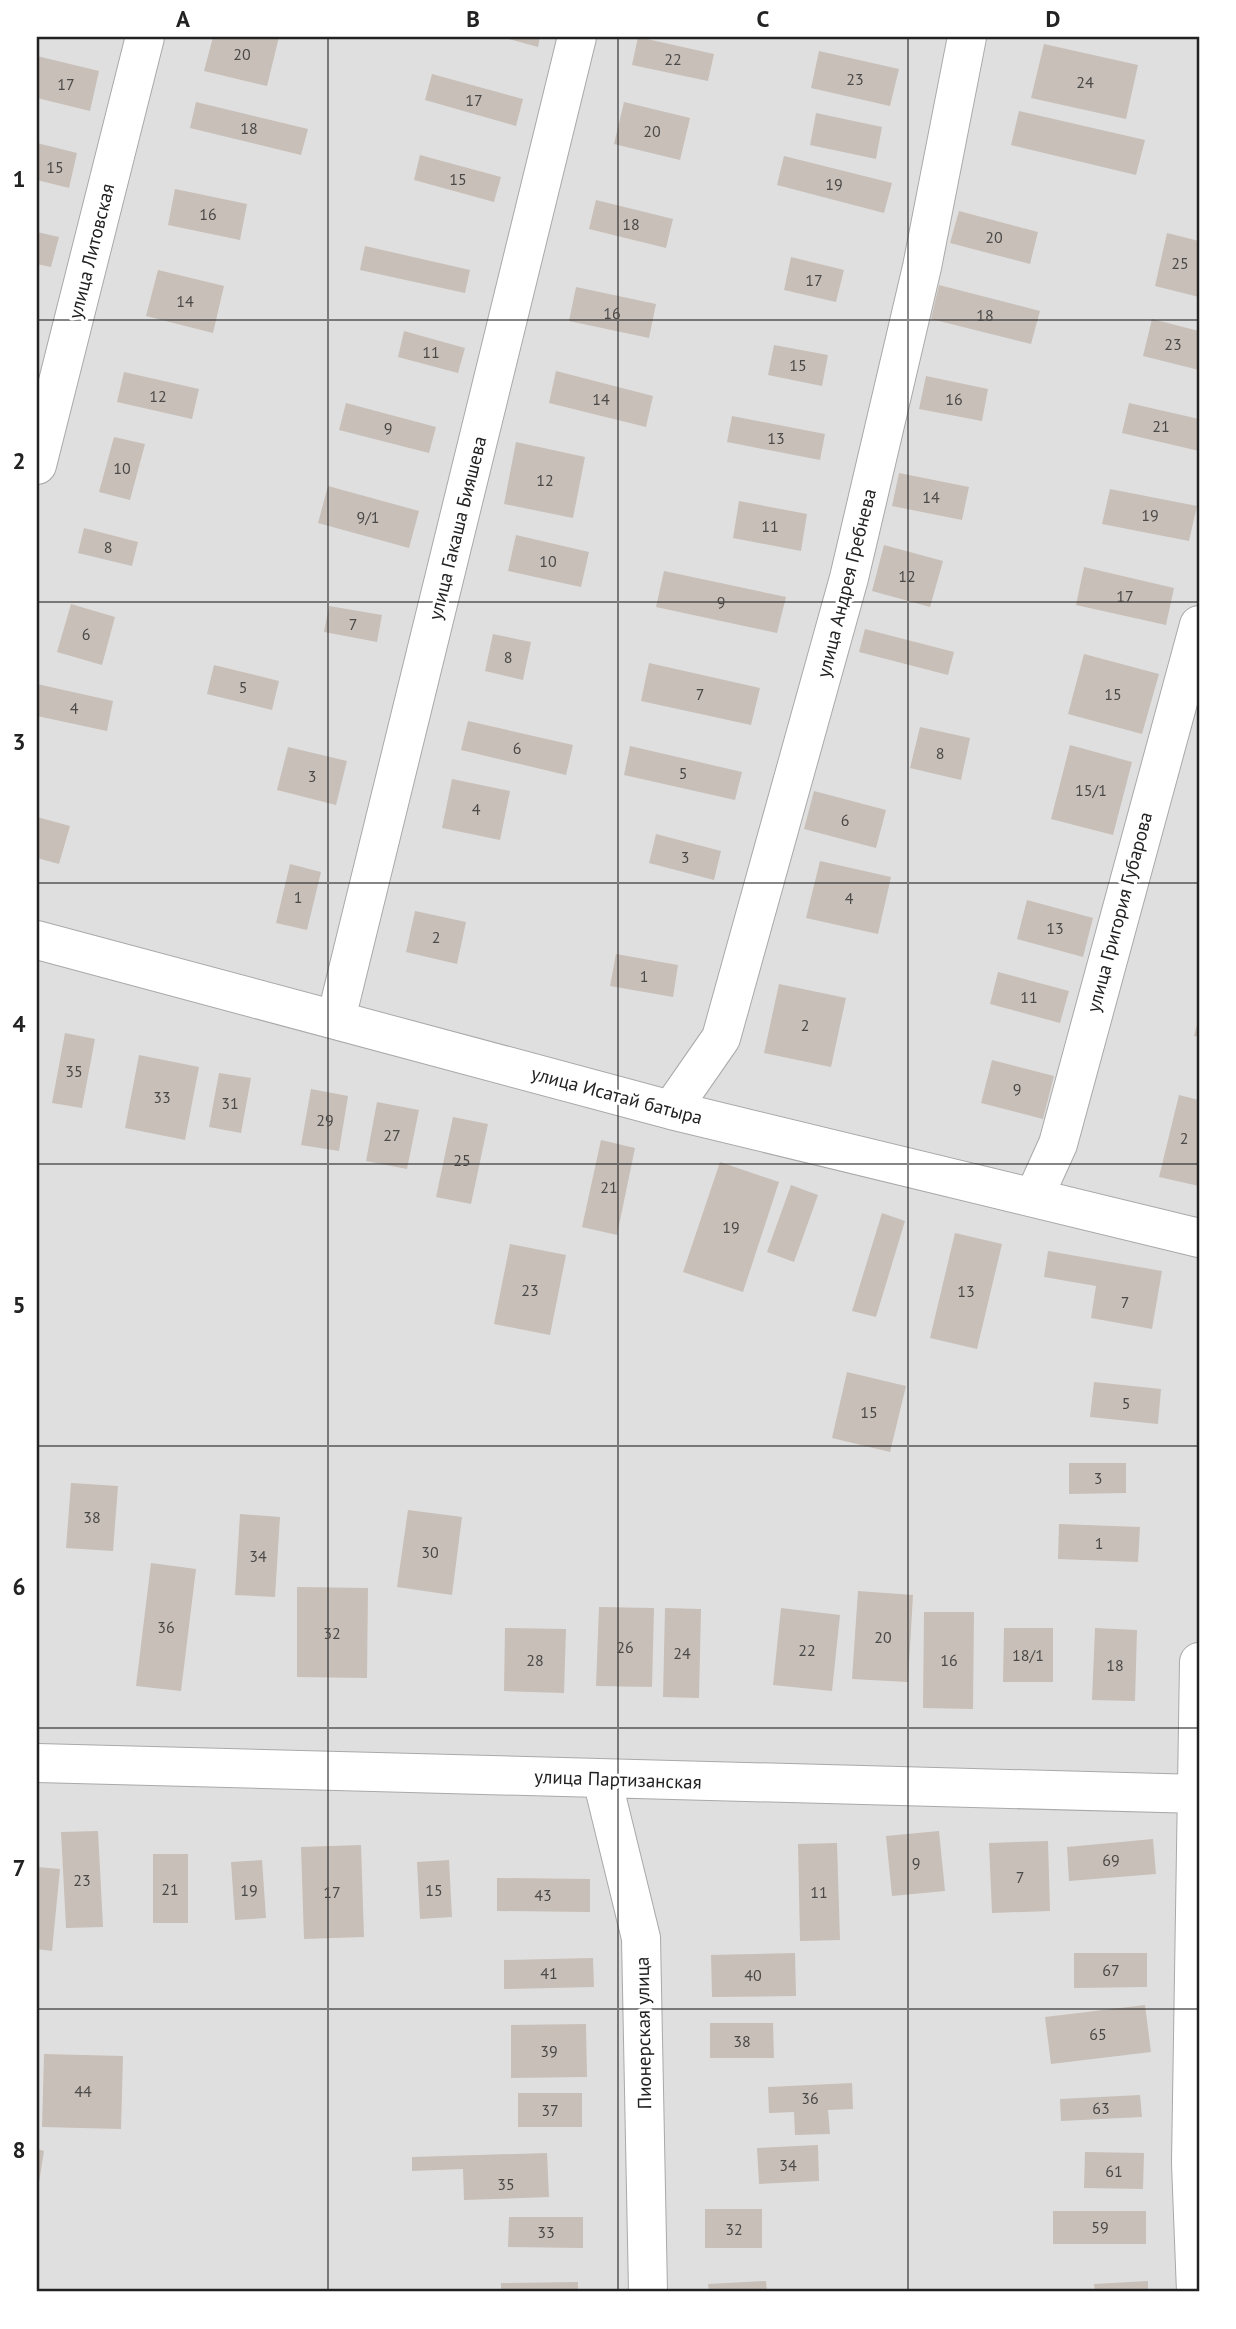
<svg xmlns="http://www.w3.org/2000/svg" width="1236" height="2329" viewBox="0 0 1236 2329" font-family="'PT Sans',sans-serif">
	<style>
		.residential { fill: #e0dfdf }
		.building { fill: #c7bfb8 }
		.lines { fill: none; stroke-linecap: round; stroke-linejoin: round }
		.street-casing { stroke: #a9a9a9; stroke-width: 40 }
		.street { stroke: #fff; stroke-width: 38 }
		.grid { fill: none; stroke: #222; stroke-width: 2; stroke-opacity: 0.55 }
		.labels { text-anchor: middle; stroke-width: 6; stroke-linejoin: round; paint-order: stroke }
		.number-label { font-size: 16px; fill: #4b4948 }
		.street-label { font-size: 19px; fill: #222; stroke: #fff }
		.neatline { fill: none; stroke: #222; stroke-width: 2.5 }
		.grid-label { font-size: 23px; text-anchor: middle; font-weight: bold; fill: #222 }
	</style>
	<rect width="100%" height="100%" fill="#f2efe9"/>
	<path class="residential" d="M37,37H1199V2292H37Z"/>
	<path class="building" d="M213,37H279L267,86L204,71Z
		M502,37H540L538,47Z
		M638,37L714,54L708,81L632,65Z
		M1044,44L1138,65L1126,119L1031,98Z
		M819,51L899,69L890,106L811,88Z
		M37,56L99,71L90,111L37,98Z
		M432,74L523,99L516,126L425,100Z
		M196,102L308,129L301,155L190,128Z
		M624,102L690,118L680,160L614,144Z
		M1019,111L1145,140L1136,175L1011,145Z
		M816,113L882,127L876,159L810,145Z
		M37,143L77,153L69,188L37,180Z
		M420,155L501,177L494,202L414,180Z
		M784,156L892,183L884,213L777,185Z
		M175,189L247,204L240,240L168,225Z
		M596,200L673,219L666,248L589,229Z
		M959,211L1038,232L1030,264L950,243Z
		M37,232L59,237L51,267L37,264Z
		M1167,233L1199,241V297L1155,286Z
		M365,246L470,270L465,293L360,270Z
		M791,257L844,270L836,302L784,290Z
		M158,270L224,286L213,333L146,316Z
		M939,285L1040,311L1031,344L931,319Z
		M576,287L656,304L649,338L569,321Z
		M1152,319L1199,331V370L1143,356Z
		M404,331L465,348L458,373L398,357Z
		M774,345L828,355L822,386L768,375Z
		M556,371L653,396L646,427L549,403Z
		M124,372L199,389L192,419L117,402Z
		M926,376L988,389L982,421L919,409Z
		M346,403L436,427L429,453L339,430Z
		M1129,403L1199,419V451L1122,433Z
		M732,416L825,434L820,460L727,442Z
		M114,437L145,444L130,500L99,492Z
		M516,442L585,457L573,518L504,504Z
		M899,473L969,487L962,520L892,506Z
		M328,486L419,511L409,548L318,523Z
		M1110,489L1197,506L1189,541L1102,524Z
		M739,501L807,514L801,551L733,538Z
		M84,528L138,542L132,566L78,553Z
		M516,535L589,552L581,587L508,571Z
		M884,545L943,561L930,607L872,591Z
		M1084,567L1174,588L1166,625L1076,605Z
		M664,571L786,597L777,633L656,607Z
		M71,604L115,617L102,665L57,652Z
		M329,606L382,615L377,642L324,632Z
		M865,629L954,652L948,675L859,652Z
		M493,634L531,642L523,680L485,671Z
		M1084,654L1159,674L1142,734L1068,714Z
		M649,663L760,688L751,725L641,701Z
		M214,665L279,681L272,710L207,694Z
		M37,684L113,701L107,731L37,716Z
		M468,721L573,745L566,775L461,750Z
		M920,727L970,738L961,780L910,768Z
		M1070,745L1132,762L1113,835L1051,819Z
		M630,746L742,772L735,800L624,775Z
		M288,747L347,761L336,805L277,790Z
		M452,779L510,791L500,840L442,828Z
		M814,791L886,810L876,848L804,829Z
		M37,817L70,826L59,864L37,858Z
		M656,834L721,851L714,880L649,863Z
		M820,861L891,877L878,934L806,918Z
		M290,864L321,872L307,930L276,923Z
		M1027,900L1093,918L1083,957L1017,939Z
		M415,911L466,922L457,964L406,952Z
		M616,954L678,965L673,997L610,986Z
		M998,972L1069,991L1060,1023L990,1004Z
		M779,984L846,998L831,1067L764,1053Z
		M1199,1018V1037L1194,1036Z
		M65,1033L95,1039L82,1108L52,1103Z
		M139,1055L199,1067L185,1140L125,1128Z
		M992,1060L1054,1076L1043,1119L981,1103Z
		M219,1073L251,1078L241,1133L209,1127Z
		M311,1089L348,1096L339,1151L301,1145Z
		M1179,1095L1199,1100V1186L1159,1177Z
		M377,1102L419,1110L407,1169L366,1161Z
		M453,1117L488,1124L471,1204L436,1197Z
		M601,1140L635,1148L617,1235L582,1227Z
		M720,1162L779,1182L743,1292L683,1272Z
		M791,1185L818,1195L794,1262L767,1252Z
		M882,1213L905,1221L876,1317L852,1311Z
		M955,1233L1002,1244L977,1349L930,1338Z
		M510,1244L566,1255L550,1335L494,1324Z
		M1048,1251L1162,1271L1152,1329L1091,1318L1096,1286L1044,1277Z
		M847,1372L906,1386L890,1452L832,1438Z
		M1094,1382L1161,1389L1158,1424L1090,1417Z
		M1069,1463H1126V1493L1069,1494Z
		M71,1483L118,1486L113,1551L66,1548Z
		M408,1510L462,1517L452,1595L397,1587Z
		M240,1514L280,1517L275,1597L235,1595Z
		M1059,1524L1140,1527L1138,1562L1058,1559Z
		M151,1563L196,1569L181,1691L136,1686Z
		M297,1587L368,1588L367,1678L297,1677Z
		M858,1591L913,1595L908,1682L852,1679Z
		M599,1607L654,1608L652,1687L596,1686Z
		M665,1608L701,1609L699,1698L663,1697Z
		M781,1608L840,1615L832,1691L773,1685Z
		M924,1612H974L973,1709L923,1708Z
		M505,1628L566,1629L564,1693L504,1691Z
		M1004,1628H1053V1682H1003Z
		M1095,1628L1137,1630L1135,1701L1092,1700Z
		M98,1831L103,1927L66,1928L61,1832Z
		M939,1831L945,1891L892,1896L886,1836Z
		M1153,1839L1156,1874L1069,1881L1067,1847Z
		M1048,1841L1050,1911L992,1913L989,1843Z
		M837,1843L840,1940L800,1941L798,1844Z
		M361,1845L364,1937L304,1939L301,1847Z
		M153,1854H188V1923H153Z
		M262,1860L266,1918L235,1920L231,1862Z
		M449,1860L452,1917L420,1919L417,1862Z
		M37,1867L60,1869L52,1951L37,1949Z
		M497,1878L590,1879V1912L497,1911Z
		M795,1953L796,1996L712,1997L711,1955Z
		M1074,1953H1147V1987L1074,1988Z
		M593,1958L594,1987L504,1989V1960Z
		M1145,2005L1151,2052L1051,2064L1045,2017Z
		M710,2023H773L774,2058H710Z
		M586,2024L587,2077L511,2078V2025Z
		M44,2054L123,2056L121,2129L42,2127Z
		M852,2083L853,2109L828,2110L830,2134L795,2135L794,2112L769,2113L768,2087Z
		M518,2093H582V2127H518Z
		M1140,2095L1142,2117L1061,2121L1060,2099Z
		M818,2145L819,2181L759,2184L757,2148Z
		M37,2149L44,2151L38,2189H37Z
		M1085,2152L1144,2153L1143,2189L1084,2188Z
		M547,2153L549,2197L464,2200L463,2169L412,2171V2157Z
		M705,2209H762V2248H705Z
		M1053,2211H1146V2244H1053Z
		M509,2217H583V2248L508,2247Z
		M766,2281L767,2292H709L708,2284Z
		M1148,2281V2292H1095L1094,2284Z
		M578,2282V2292H501V2283Z"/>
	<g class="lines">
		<g class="street-casing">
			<path id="street" d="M37,465L145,37
				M37,940L671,1110L1199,1238
				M336,1019L577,37
				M671,1110L721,1038L849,578L922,267L967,37
				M1034,1197L1058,1144L1199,625
				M37,1763L1199,1794
				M602,1779L641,1938L648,2292
				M1196,2292L1191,2163L1199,1662"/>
		</g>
		<use href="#street" class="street"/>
	</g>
	<path class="grid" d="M328,37V2292M618,37V2292M908,37V2292M37,320H1199M37,602H1199M37,883H1199M37,1164H1199M37,1446H1199M37,1728H1199M37,2009H1199"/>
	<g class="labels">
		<g class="number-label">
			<text x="242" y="60">20</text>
			<text x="673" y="65">22</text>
			<text x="855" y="85">23</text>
			<text x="1085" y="88">24</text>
			<text x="66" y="90">17</text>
			<text x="474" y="106">17</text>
			<text x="249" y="134">18</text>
			<text x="652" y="137">20</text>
			<text x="55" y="173">15</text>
			<text x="458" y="185">15</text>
			<text x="834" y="190">19</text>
			<text x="208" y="220">16</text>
			<text x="631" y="230">18</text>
			<text x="994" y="243">20</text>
			<text x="1180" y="269">25</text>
			<text x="814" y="286">17</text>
			<text x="185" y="307">14</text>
			<text x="612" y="319">16</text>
			<text x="985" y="321">18</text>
			<text x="1173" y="350">23</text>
			<text x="431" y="358">11</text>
			<text x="798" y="371">15</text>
			<text x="158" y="402">12</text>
			<text x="601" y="405">14</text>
			<text x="954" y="405">16</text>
			<text x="1161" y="432">21</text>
			<text x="388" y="434">9</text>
			<text x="776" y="444">13</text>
			<text x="122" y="474">10</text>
			<text x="545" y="486">12</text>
			<text x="931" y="503">14</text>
			<text x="1150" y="521">19</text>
			<text x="368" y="523">9/1</text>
			<text x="770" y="532">11</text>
			<text x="108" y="553">8</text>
			<text x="548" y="567">10</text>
			<text x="907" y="582">12</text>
			<text x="1125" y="602">17</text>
			<text x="721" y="608">9</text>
			<text x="353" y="630">7</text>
			<text x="86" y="640">6</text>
			<text x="508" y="663">8</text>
			<text x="243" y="693">5</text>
			<text x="700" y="700">7</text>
			<text x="1113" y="700">15</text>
			<text x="74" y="714">4</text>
			<text x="517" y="754">6</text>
			<text x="940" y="759">8</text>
			<text x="683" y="779">5</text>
			<text x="312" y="782">3</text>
			<text x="1091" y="796">15/1</text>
			<text x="476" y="815">4</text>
			<text x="845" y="826">6</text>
			<text x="685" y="863">3</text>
			<text x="298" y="903">1</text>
			<text x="849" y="904">4</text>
			<text x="1055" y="934">13</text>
			<text x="436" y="943">2</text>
			<text x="644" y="982">1</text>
			<text x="1029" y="1003">11</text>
			<text x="805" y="1031">2</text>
			<text x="74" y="1077">35</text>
			<text x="1017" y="1095">9</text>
			<text x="162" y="1103">33</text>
			<text x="230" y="1109">31</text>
			<text x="325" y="1126">29</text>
			<text x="392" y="1141">27</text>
			<text x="1184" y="1144">2</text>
			<text x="462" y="1166">25</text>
			<text x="609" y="1193">21</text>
			<text x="731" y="1233">19</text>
			<text x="530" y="1296">23</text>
			<text x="966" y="1297">13</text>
			<text x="1125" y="1308">7</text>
			<text x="1126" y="1409">5</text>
			<text x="869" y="1418">15</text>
			<text x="1098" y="1484">3</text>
			<text x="92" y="1523">38</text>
			<text x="1099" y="1549">1</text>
			<text x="430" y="1558">30</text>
			<text x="258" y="1562">34</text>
			<text x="166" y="1633">36</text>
			<text x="332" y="1639">32</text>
			<text x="883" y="1643">20</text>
			<text x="625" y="1653">26</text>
			<text x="807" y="1656">22</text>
			<text x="682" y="1659">24</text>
			<text x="1028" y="1661">18/1</text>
			<text x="535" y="1666">28</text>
			<text x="949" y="1666">16</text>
			<text x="1115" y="1671">18</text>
			<text x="1111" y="1866">69</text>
			<text x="916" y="1869">9</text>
			<text x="1020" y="1883">7</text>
			<text x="82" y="1886">23</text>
			<text x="170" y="1895">21</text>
			<text x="249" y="1896">19</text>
			<text x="434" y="1896">15</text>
			<text x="332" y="1898">17</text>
			<text x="819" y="1898">11</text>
			<text x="543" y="1901">43</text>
			<text x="1111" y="1976">67</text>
			<text x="549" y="1979">41</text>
			<text x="753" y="1981">40</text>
			<text x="1098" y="2040">65</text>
			<text x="742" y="2047">38</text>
			<text x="549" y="2057">39</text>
			<text x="83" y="2097">44</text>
			<text x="810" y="2104">36</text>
			<text x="1101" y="2114">63</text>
			<text x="550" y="2116">37</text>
			<text x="788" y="2171">34</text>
			<text x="1114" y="2177">61</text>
			<text x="506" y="2190">35</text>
			<text x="1100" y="2233">59</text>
			<text x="734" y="2235">32</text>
			<text x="546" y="2238">33</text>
		</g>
		<g class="street-label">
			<text transform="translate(91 251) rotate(-76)" y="7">улица Литовская</text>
			<text transform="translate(457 528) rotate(-76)" y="7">улица Гакаша Бияшева</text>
			<text transform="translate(846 583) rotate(-76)" y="7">улица Андрея Гребнева</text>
			<text transform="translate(1119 912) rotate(-75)" y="7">улица Григория Губарова</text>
			<text transform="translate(617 1095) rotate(15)" y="7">улица Исатай батыра</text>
			<text transform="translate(618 1779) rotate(2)" y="7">улица Партизанская</text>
			<text transform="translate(643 2033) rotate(-91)" y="7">Пионерская улица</text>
		</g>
	</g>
	<rect width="1236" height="2329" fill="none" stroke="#ffffff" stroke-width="77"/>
	<rect x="38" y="38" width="1160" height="2252" class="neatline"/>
	<g class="grid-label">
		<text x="183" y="27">A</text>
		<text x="473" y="27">B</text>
		<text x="763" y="27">C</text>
		<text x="1053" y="27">D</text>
		<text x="19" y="187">1</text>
		<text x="19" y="469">2</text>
		<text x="19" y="750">3</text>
		<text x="19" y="1032">4</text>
		<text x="19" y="1313">5</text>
		<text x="19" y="1595">6</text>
		<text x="19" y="1876">7</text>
		<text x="19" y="2158">8</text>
	</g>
</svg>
